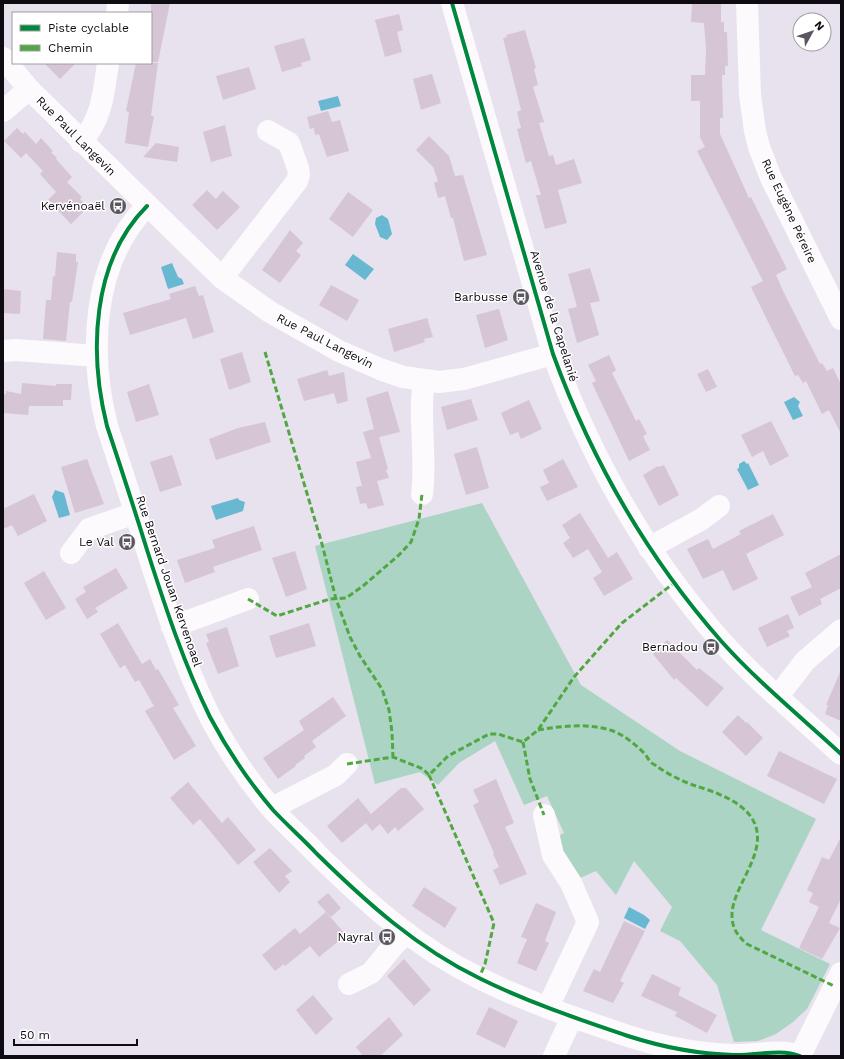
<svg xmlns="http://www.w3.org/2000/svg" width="844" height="1059" viewBox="0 0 844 1059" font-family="'Work Sans',sans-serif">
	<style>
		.green { fill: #acd4c4 }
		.water { fill: #69b8d1 }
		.building { fill: #d6c5d5 }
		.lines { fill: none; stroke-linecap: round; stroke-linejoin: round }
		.minor { stroke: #fcfafc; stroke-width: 22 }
		.quiet { stroke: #51a842; stroke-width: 3; stroke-dasharray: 6 3; stroke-linecap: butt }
		.cycleway-casing { stroke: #fff; stroke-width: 6 }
		.cycleway { stroke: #00873e; stroke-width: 4 }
		.labels { text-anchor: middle; stroke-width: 3; stroke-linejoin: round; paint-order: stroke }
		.street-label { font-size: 12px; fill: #0f0b12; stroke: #fff }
		.poi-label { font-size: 12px; fill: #0f0b12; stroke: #fff; text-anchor: end }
	</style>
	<rect width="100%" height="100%" fill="#e8e1ee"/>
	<path class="green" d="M482,503L581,685L680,751L816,819L761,930L830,964L807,1009L793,1022L776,1034L758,1041L734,1042L717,985L680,941L660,931L672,907L634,861L616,895L596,871L578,879L555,838L564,833L547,796L524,805L495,741L459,763L438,785L420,772L375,784L315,546Z"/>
	<path class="water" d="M338,96L341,106L321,111L318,101Z
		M382,215L388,219L392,234L387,240L380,237L375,224L376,218Z
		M353,254L374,269L365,280L345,265Z
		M172,263L178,277L182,279L184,284L168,289L161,267Z
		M794,397L800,402L798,406L803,416L793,420L784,402Z
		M744,461L747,464L748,463L759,485L748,490L737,469L739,468V464Z
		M55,490L64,493L70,515L59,518L52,497Z
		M238,498L239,500L245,502L243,511L216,520L211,506Z
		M629,907L644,915L650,920L645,929L624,918Z"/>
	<path class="building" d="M151,3H170L158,62H151Z
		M692,3H721V22H724V32H727L728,66H725V75H722L723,118H720V134L749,198L751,197L787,269L776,275L784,293L820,364L822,363L827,371L833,368L841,384V434L829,410L822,414L806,381L803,383L798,375L795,376L775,336L751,287L763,281L697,151L705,147L700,137V101H691V75H705L706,49L704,23L691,22Z
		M399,14L403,30L397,32L402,52L385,57L375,20Z
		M525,30L536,68L534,69L538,85L533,87L544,122L539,123L549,156L553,155L556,165L574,159L582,183L558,190L567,223L545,229L536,195H541L531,161L526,163L517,129L521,128L517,112L521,110L503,38L507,37L506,35Z
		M304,38L311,60L301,63L302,66L282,72L274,46Z
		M44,63H76L60,79Z
		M136,63H158L151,116H154L148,147L125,143L129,112L126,111Z
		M249,67L256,89L223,100L216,76Z
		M432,74L441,103L421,110L413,79Z
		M328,111L332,122L340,120L349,151L327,157L319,134L315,135L314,128L310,129L307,117Z
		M225,125L232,156L211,162L203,132Z
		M17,128L23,134L25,132L36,144L41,138L53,151L51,152L57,158L56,159L72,177L67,182L82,197L80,199L88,207L71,224L48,200L56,192L40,174L43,171L26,153L21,158L4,141Z
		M429,136L449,156L455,176L463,175L487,255L464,261L453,218H451L445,196L438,198L434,183L438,181L433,167L416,150Z
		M156,143L179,147L177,162L143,157Z
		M207,190L216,199L223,191L240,207L217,230L192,205Z
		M348,192L373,210L353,237L329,219Z
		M290,230L303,243L296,251L301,255L280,283L262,270Z
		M57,252L76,254V262H78L72,302H70L66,341L43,339L46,300H51L53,276L55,277Z
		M590,268L600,301L590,303L599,335L577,343L568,309L577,307L568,274Z
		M331,285L359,300L347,321L319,305Z
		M195,286L199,296L203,295L214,332L193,339L186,318L130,335L123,313L171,299L169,294Z
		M3,289L21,291L20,314L3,313Z
		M499,309L508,340L485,348L476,315Z
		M427,318L433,337L424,339L425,342L394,352L388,329Z
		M242,352L251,382L229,390L220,359Z
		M609,355L616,370L612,373L636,421L639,419L647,434L643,436L650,450L629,461L592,383L596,381L588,365Z
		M708,369L717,387L706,392L697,374Z
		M327,370L329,376L344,372L348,401L337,404L334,393L304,401L297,379Z
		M22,383L56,386V384H72L71,400H63V406H29L28,415L3,413V394H6V391L21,394Z
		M149,384L159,415L136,422L127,392Z
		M388,391L400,432L379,437L388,469L386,470L389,478L377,481L384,505L368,509L366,503L360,504L356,487L362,486L356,462L371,458L363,432L374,429L366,398Z
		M471,399L478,420L447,430L441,407Z
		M529,400L542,429L521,439L518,432L510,435L501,413Z
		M771,421L789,456L770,466L763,451L752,457L741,435Z
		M265,422L271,442L216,460L209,439L238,428Z
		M477,447L489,488L466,495L454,454Z
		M172,455L182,485L160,492L150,462Z
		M87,459L104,504L75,513L61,467Z
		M563,459L578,487L547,501L540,487L549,483L543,470Z
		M664,465L679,495L659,506L643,475L658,466L659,467Z
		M34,494L47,521L18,536L12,525L3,529V509Z
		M580,513L608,558L617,552L633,579L604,596L593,578L602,572L588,549L573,558L563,543L570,538L562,525Z
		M773,514L784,535L746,554L758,579L733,591L723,570L703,579L687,549L708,539L713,549L741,534L739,531Z
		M254,526L262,550L213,567L215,572L185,583L177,560L215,548L212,540Z
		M295,551L307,589L286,597L272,558Z
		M841,554V588L820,599L822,604L799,616L790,597L812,587L805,573Z
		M116,568L128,588L95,608L98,612L87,619L75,599L86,592L83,587Z
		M44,571L66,608L46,620L24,583Z
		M788,614L794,628L787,631L790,636L767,647L758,628Z
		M118,623L142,664L150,659L156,670L158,669L179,705L173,708L196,746L174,760L145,711L154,706L139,680L135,682L125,665L120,668L100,634Z
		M309,623L316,646L276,658L269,636Z
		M227,627L239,666L218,674L206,643L209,642L206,634Z
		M667,640L697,670L699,668L724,688L707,707L676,678L674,680L653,654Z
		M841,670V721L825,714L828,705H826Z
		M333,697L346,716L312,741L316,747L304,756L305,758L295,765L296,766L278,779L263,758L304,730L299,721Z
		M738,715L746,723L747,722L763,738L746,756L722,732Z
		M779,751L837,779L824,804L767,776Z
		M496,779L514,823L505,827L527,874L500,885L493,870L499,867L493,854L494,853L473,805L479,802L473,790Z
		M188,782L222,823L228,817L256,850L238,865L200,819L193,825L170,798Z
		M401,788H406L424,809L398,831L395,827L388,834L380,824L372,831L366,823L342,843L327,826L358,798L371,814Z
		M841,837V899L829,923L840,928L822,959L799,948L819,907L809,902L813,893L807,890L822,857L829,860Z
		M270,848L292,871L285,876L290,882L279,893L253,862Z
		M424,887L457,908L445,928L412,906Z
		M328,893L341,908L331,917L317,902Z
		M536,903L556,912L545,941L549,943L536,971L517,963L527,939L521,937Z
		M326,912L346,935L319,957L310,946L285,966L284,964L275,971L262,955L295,928L300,934Z
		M624,921L645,931L620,981L624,983L613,1003L583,991L594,969L600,972Z
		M404,959L431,990L414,1006L387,976Z
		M652,974L681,988L678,995L717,1015L707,1033L675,1016L677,1012L641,996Z
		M313,995L333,1019L316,1035L296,1010Z
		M489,1007L518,1021L505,1048L476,1034Z
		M389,1017L403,1035L380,1056H363L356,1047Z"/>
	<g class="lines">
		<path class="minor" d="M452,3L553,354C592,461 646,556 722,642C758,682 801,717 841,754
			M747,3L750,95L755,131L759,147L771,178L841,319
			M117,13L118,3
			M3,58L29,89L222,278L270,312L339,351L380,369L403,377L439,382L464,379L553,354
			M3,111L29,89
			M81,142C102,120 104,91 108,63
			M147,206C91,262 89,354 107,426C121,468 135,511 148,553C166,609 184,664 210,717C227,749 249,782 273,810C287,825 303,839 317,854C366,902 417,948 479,978C527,1002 578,1019 628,1036C662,1047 698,1054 734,1055C755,1056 780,1048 800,1056
			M222,278L297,181L299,175L298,168L289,143L268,131
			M3,351L16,350L97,356
			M422,494C427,456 418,419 424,381
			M649,548L702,519L719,506
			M71,553L89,529L135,513
			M172,627L248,599
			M778,696L805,661L841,630
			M273,810L280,804L336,775L347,764
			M544,815L553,855L571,883L588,922L548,1007
			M349,984L371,973L394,945L407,933
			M554,1056L572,1017
			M800,1056L841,973"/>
		<path class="quiet" d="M265,352L322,544L336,599L350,637L360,656L382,689L389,710L392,732L393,757
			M248,599L277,616L330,599L346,598L363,586L399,555L411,542L419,519L422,494
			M538,730C562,726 586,723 610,730C623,734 635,744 645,754C648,758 650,763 655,765C666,773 679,780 693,785C715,792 748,802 756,827C768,867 704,909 747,944L834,986
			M523,742L530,779L544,815
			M347,764L393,757L423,769L429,775L448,756L489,734H498L523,742L538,730L574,677L622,623L674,583
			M429,775L494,923L485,964L479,978"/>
		<g class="cycleway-casing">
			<path id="cycleway" d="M452,3L553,354C592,461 646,556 722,642C758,682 801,717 841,754
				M147,206C91,262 89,354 107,426C121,468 135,511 148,553C166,609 184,664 210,717C227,749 249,782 273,810C287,825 303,839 317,854C366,902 417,948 479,978C527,1002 578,1019 628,1036C662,1047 698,1054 734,1055C755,1056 780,1048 800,1056"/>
		</g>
		<use href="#cycleway" class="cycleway"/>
	</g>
	<defs>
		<g id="bus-disc" transform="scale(0.9)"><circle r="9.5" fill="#5b565f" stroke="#fff"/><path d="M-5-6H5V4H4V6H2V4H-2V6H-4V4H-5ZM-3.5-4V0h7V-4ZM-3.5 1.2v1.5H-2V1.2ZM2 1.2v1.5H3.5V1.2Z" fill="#fff"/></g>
	</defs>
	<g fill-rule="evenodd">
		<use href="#bus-disc" x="118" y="206"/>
		<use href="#bus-disc" x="521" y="297"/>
		<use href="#bus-disc" x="127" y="542"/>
		<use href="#bus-disc" x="711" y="647"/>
		<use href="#bus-disc" x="387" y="937"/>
	</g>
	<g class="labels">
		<g class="street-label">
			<text transform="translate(76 136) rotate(45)" y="4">Rue Paul Langevin</text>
			<text transform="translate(789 211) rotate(65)" y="4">Rue Eugène Péreire</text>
			<text transform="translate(554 316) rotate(73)" y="4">Avenue de la Capelanié</text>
			<text transform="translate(325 341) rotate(27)" y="4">Rue Paul Langevin</text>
			<text transform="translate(169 581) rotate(71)" y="4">Rue Bernard Jouan Kervenoael</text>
		</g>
		<g class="poi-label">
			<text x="105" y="210">Kervénoaël</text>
			<text x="508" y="301">Barbusse</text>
			<text x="114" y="546">Le Val</text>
			<text x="698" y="651">Bernadou</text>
			<text x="374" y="941">Nayral</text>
		</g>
	</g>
	<rect width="844" height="1059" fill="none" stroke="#0f0b12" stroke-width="8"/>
	<rect x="12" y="12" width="140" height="52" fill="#ffffff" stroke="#9f9da0"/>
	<rect x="20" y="25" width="20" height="6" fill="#00873e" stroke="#9f9da0"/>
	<text x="48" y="32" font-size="12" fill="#0f0b12">Piste cyclable</text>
	<rect x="20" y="45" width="20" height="6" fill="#51a842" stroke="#9f9da0"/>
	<text x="48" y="52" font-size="12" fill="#0f0b12">Chemin</text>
	<g transform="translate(812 32) rotate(50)"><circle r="19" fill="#ffffff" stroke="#9f9da0"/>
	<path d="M0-3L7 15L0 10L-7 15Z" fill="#5b565f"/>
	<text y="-6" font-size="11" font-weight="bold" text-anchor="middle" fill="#0f0b12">N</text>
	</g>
	<path d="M14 1039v6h123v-6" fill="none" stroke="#0f0b12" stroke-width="2"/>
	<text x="20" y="1039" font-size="12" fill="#0f0b12" stroke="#ffffff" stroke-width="3" paint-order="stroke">50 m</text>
</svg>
